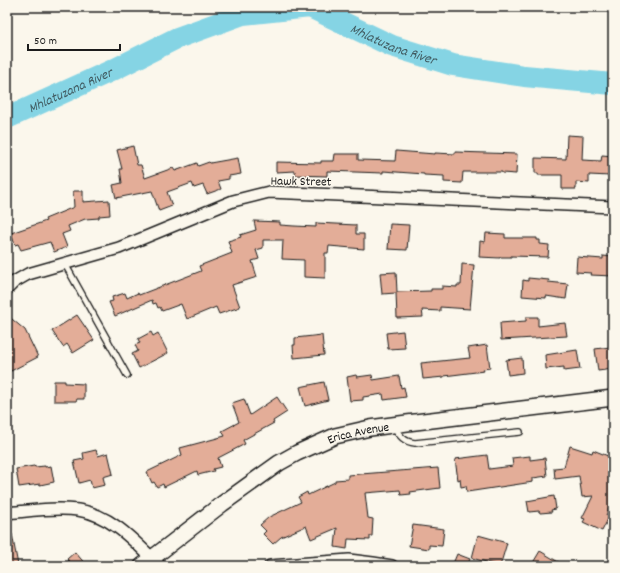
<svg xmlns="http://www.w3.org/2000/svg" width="620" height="573" viewBox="0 0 620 573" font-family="Dekko,sans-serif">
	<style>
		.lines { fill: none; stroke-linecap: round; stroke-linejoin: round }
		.river { stroke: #85d4e4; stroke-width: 22 }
		.building { fill: #e3ad98; stroke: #1c1c1c }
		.lane-casing { stroke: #1c1c1c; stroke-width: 8 }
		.street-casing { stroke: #1c1c1c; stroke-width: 14 }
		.secondary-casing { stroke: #1c1c1c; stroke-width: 18 }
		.lane { stroke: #fbf7ec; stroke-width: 5.5 }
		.street { stroke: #fbf7ec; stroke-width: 11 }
		.secondary { stroke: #fbf7ec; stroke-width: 15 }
		.labels { text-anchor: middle; stroke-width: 3; stroke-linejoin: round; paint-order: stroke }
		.street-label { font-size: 13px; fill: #1c1c1c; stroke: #fbf7ec }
		.water-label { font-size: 14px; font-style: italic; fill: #415c62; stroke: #fbf7ec }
	</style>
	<rect width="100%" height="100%" fill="#fbf7ec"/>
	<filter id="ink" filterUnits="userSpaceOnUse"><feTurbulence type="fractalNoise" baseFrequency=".025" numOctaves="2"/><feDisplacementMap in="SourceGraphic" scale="8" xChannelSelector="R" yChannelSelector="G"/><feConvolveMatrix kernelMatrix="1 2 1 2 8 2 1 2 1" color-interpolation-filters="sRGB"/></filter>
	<g filter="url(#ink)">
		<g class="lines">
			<path class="river" id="s1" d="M7,118L115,69L177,38L243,14L310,7L392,46L453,65L524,76L613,84"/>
		</g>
		<path class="building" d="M567,135L583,136L582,160L601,161L602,155L613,156V172H610V176L589,175V183L576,182V189H562V175H538V173H535V158L566,159Z
			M133,146L137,165H141L145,178L173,168L175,171L197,163L198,166L209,162L210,163L238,158L241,174L229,176V179L218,181L221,189L207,194L203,185L194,188L192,183L167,192L172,206L159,211L152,191L116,198L113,185L122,183L120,169H122L117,150Z
			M396,151L435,154V153L455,154V152L517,154L516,174L502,173V172H463L462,183L444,182V176L424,175V174L383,171V173L327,171V176L295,175V171L276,172V162L321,163V161H334L335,154H358V160L395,161Z
			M73,191H83V202L109,200L110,215L99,216V218L85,219L68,226L70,231L62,234L67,247L54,252L50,242L21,250L18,244L15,245L11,233L46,221L45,219L74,207Z
			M254,221L280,222V225L294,226L316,227V223L356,225V234H364V249L329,246L328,253H325V278L304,277V260L282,259L283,240H263V248L256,250L259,259L252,261L257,277L232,285L240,307L219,314L216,307L187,319L181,304L162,311L160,307L158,308L156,303L153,304L152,300L115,316L109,302L113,301L112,297L125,293L127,298L138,293L139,295L201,271L199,266L232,253L228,241L241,237L240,235L256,230Z
			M390,224L409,225L407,250L388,249Z
			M486,233L505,234V238H537V240H540V244L549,245L548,257L511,256V257H500V258L479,257L480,241L485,242Z
			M603,256L613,257V276L590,275L591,273L576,272L577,257L603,259Z
			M462,264L474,265L470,309L440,307V311L422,310L423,317L397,318L396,293L382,294L380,273L396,272L397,292L431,291V289H442V286L457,287V285H461Z
			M528,278L549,280L548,282L568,284L566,299L546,296V298L522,296L523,280L528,281Z
			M7,315L25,330L38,357L7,373Z
			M77,315L94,340L73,353L67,344L63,347L52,331Z
			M526,317H538V326L565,323L567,336L501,340L500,323L526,321Z
			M403,331L405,348L388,349L386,333Z
			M151,332L153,336L158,333L168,353L139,368L132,354L138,351L135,345L140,343L138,339Z
			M322,335L324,355L294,358L293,345H295V338Z
			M487,345L490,368L483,369L484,371L444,376V377L423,379L421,363L470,358L468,348Z
			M610,347L611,352L613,351V369L598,371L595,349Z
			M577,350L580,369L564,371V367L546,369L545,355Z
			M522,358L523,373L508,375L506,360Z
			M356,375L357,377L372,375L373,380L399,376L401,388L404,387L406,397L384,400L383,394L363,397V400L350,401L347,377Z
			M54,381H65V383L84,384V399H77L76,401H54Z
			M324,382L328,400L305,406L300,387Z
			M277,397L287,412L273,421L274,423L243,440L245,444L218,458L221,467L213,469L214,471L198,475L197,471L164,487L163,484L157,487L154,482L152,483L147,472L182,455L180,448L225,436L222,431L239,422L232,403L244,399L250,415Z
			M570,446L592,453L593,450L613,458V499L606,515L609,517L602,531L583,522L585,519L582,518L593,496L582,497L579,476L555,479L554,468L564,467Z
			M96,450L98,456L108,453L113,474L103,477L105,485L92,488L90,480L79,483L74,461L84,459L83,453Z
			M487,455L489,469L513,466L512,458L530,456V460L545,458L547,476L533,478V482L467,492L466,486L461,487L460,479L458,480L455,459Z
			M34,466L35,467L45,466V467L51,466L54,482L40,485V484L19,487L16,469Z
			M438,468L440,488L410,492L411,494L401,495L400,490L365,493L368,518L373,519L372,536H370V540L348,539L347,549L335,547L337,528L311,539L306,526L281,537L273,544L263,534L266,531L260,525L269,517L301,502L298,497L307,492L308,495L335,482V480L348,479V475Z
			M554,496L556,509L551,510L552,512L540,513L539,511L529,512L527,501Z
			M413,525L444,529L442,546L429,545V549L409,546Z
			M7,534H12L18,565L7,566Z
			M478,535L507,543L500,566L472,558Z
			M540,551L565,566H531Z
			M75,552L87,566H62L69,561L67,559Z
			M457,554L470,559L467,566H452Z"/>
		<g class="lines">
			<g class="lane-casing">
				<path id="lane" d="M65,264L127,375
					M394,427C400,436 404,442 415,443L520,432"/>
			</g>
			<g class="street-casing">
				<path id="street" d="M7,289L14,282L28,274L119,248L233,201L269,192L613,207
					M7,513C30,511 55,507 78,510C112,515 136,543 160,566
					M270,566L349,560L373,563L392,566"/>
			</g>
			<g class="secondary-casing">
				<g id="secondary">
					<path id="s2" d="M142,566L222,504L279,463L297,453L335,436L370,428L407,423L613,398"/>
				</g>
			</g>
			<use href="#lane" class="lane"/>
			<use href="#street" class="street"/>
			<use href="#secondary" class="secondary"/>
		</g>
	</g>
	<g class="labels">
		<g class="street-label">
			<text transform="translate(301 180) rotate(1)" y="5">Hawk Street</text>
			<text dy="5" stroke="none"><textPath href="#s2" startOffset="257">Erica Avenue</textPath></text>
		</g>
		<g class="water-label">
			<text dy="5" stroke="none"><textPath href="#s1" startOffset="417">Mhlatuzana River</textPath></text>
			<text dy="5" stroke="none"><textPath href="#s1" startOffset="69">Mhlatuzana River</textPath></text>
		</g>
	</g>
	<rect width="620" height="573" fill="none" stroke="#fbf7ec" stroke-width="24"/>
	<rect x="12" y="12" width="596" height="549" fill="none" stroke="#1c1c1c" stroke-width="1.5" filter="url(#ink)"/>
	<path d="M28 44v6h92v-6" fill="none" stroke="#1c1c1c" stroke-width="2"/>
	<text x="34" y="44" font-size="12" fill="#1c1c1c" stroke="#fbf7ec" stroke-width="3" paint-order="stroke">50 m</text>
</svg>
